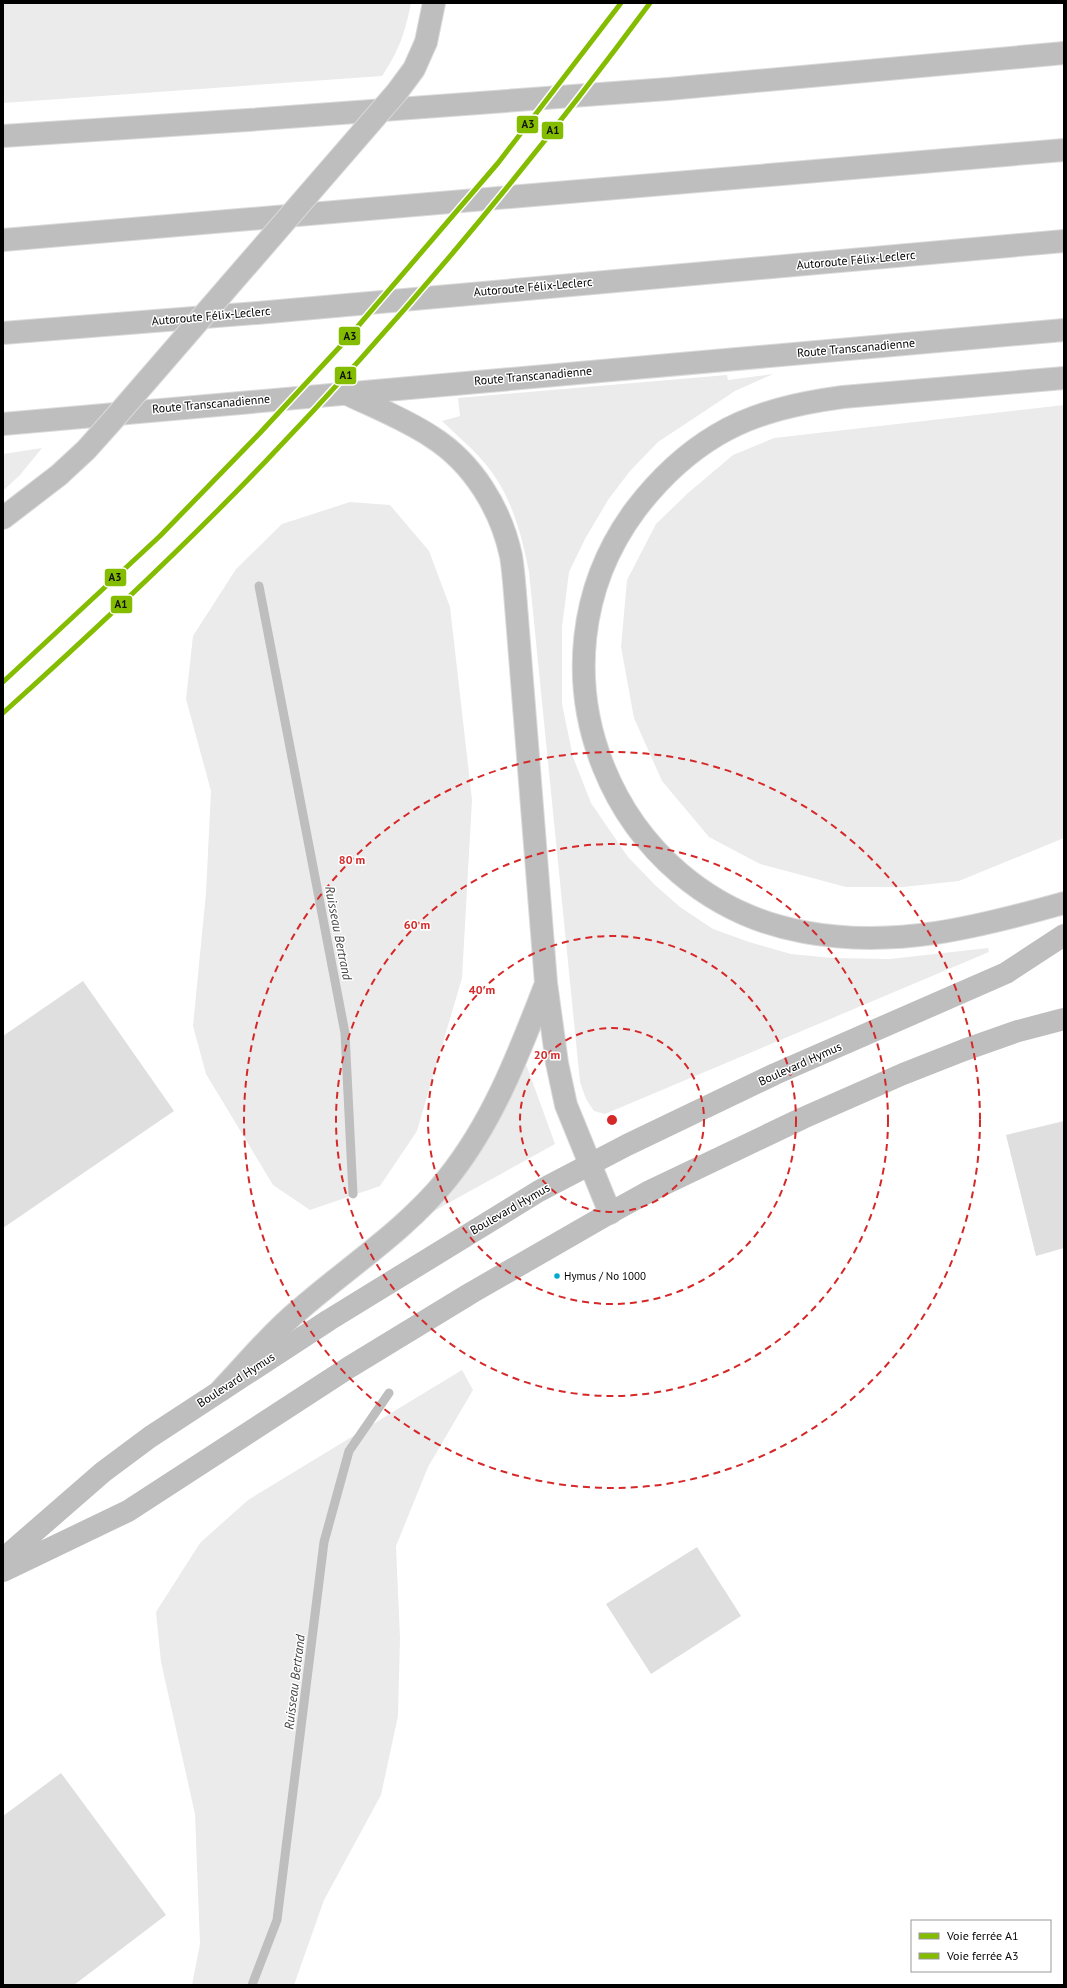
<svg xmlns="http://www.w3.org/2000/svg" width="1067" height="1988" viewBox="0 0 1067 1988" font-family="'PT Sans',sans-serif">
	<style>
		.green { fill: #ebebeb }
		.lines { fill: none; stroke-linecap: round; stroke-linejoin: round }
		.stream { stroke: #bebebe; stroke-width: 9 }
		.building { fill: #dfdfdf }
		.major-casing { stroke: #dbdbdb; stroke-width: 24 }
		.highway-casing { stroke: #dbdbdb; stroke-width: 24 }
		.minor { stroke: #bebebe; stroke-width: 22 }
		.major { stroke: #bebebe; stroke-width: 22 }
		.highway { stroke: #bebebe; stroke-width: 22 }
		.major-bridge-casing { stroke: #dbdbdb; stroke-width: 24; stroke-linecap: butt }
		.major-bridge { stroke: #bebebe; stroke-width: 22 }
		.rail-1-casing { stroke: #fff; stroke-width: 8 }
		.rail-2-casing { stroke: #fff; stroke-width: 8 }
		.rail-1 { stroke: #84bd00; stroke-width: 5 }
		.rail-2 { stroke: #84bd00; stroke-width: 5 }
		.ring { fill: none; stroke: #d62828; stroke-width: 2; stroke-dasharray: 7 5 }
		.bus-dot { fill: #00a9ce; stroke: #fff; stroke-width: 1.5 }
		.labels { text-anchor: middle; stroke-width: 3; stroke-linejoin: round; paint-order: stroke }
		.bus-label { font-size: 11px; fill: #000; stroke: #fff; text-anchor: start }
		.street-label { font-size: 12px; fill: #000; stroke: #fff }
		.water-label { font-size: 13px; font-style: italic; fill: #434343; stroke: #fff }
		.centre { fill: #d62828; stroke: #fff; stroke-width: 2 }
		.ring-label { font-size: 12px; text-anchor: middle; font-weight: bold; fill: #d62828; stroke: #fff; stroke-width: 3; stroke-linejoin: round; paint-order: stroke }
		.line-badge { stroke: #fff; stroke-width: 1.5 }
		.pale-badge-label { font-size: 11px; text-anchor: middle; font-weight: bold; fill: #111 }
	</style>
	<rect width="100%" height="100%" fill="#fff"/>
	<path class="green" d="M3,3H411C405,33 399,51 382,76L3,103Z
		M773,374L735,391L658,442L630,471L608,500L585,539L569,572L562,627V704L573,757L591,803L628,857L655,885L680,907L713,929L749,942L791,954L832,958L890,959L988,948L989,952L605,1114L594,1111L586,1099L580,1082L529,572C521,531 510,491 482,460C470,446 455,434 442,421L460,416L458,398L727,375L728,380Z
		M1064,405V838L959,881L903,887H846L760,864L709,837L662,781L634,718L621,647L627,580L656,524L688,493L733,455L774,438Z
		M42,448L20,475L3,491V454Z
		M350,502L390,505L429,551L450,607L472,800L462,978L417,1131L380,1186L310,1210L273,1185L206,1074L193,1026L206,893L211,791L186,699L193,636L236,569L282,524Z
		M526,1064L555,1144L434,1211C449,1192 465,1175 478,1155C496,1126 510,1095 526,1064Z
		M462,1370L473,1390L428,1467L396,1546L400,1638L398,1716L381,1795L324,1900L294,1985H192L200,1944L195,1814L161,1662L156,1612L200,1543L248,1500Z"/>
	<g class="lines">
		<path class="stream" d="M259,586L345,1033L353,1194
			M252,1985L277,1920L324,1542L349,1451L389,1393"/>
	</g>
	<path class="building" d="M83,981L174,1111L3,1228V1036Z
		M1064,1121V1248L1036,1256L1006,1135Z
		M697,1547L741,1616L651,1674L606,1604Z
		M61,1773L166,1915L74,1985H3V1816Z"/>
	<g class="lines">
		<g class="major-casing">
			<path id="major" d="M426,42L434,3
				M3,136L248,120L668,89L1064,53
				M1064,378L843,397C799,403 756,412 717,435C685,454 659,479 636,509C518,667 611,897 804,932C894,949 979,927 1064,903
				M345,393C374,407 405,419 432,437C473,463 501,509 511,556C513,568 514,581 515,593L546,983L557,1063L566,1105L610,1213
				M3,424L1064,330
				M3,518L59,475
				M222,1389C247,1363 270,1334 298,1311C348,1267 405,1231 447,1179C493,1122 519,1053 545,986"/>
		</g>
		<g class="highway-casing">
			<path id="highway" d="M3,240L1064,150
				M3,333L257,313L1064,241"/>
		</g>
		<path class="minor" d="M3,1559L103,1472L150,1437L329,1320L539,1191L627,1145L775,1074L1006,973L1064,935
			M3,1571L128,1511L348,1368L471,1293L610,1213L650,1191L803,1118L903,1074L964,1050L1018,1031L1064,1019"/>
		<use href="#major" class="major"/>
		<use href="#highway" class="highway"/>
		<g class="major-bridge-casing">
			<path id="major-bridge" d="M59,475L86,450L112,421L397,92L414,69L426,42"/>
		</g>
		<use href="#major-bridge" class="major-bridge"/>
		<g class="rail-1-casing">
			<path id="rail-1" d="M3,713C93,632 181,550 265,462C403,318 531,164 650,3"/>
		</g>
		<g class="rail-2-casing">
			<path id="rail-2" d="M3,682L160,536L259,434L347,339L498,163L621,3"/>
		</g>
		<use href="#rail-1" class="rail-1"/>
		<use href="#rail-2" class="rail-2"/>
	</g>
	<g class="ring">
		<circle cx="612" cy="1120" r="92"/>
		<circle cx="612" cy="1120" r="184"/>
		<circle cx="612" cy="1120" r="276"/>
		<circle cx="612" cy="1120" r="368"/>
	</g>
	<circle class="bus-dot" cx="557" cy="1276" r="3.5"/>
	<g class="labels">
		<g class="bus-label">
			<text x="564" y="1280">Hymus / No 1000</text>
		</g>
		<g class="street-label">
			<text transform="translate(856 260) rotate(-5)" y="4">Autoroute Félix-Leclerc</text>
			<text transform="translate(533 287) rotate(-5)" y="4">Autoroute Félix-Leclerc</text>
			<text transform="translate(211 316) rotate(-5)" y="4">Autoroute Félix-Leclerc</text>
			<text transform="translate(856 348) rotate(-5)" y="4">Route Transcanadienne</text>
			<text transform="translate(533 376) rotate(-5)" y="4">Route Transcanadienne</text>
			<text transform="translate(211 404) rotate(-5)" y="4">Route Transcanadienne</text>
			<text transform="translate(800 1064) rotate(-24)" y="4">Boulevard Hymus</text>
			<text transform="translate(510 1209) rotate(-30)" y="4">Boulevard Hymus</text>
			<text transform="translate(236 1380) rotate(-33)" y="4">Boulevard Hymus</text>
		</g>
		<g class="water-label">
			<text transform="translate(339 933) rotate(79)" y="5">Ruisseau Bertrand</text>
			<text transform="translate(294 1682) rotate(-83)" y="5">Ruisseau Bertrand</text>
		</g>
	</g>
	<circle cx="612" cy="1120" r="6" class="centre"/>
	<g class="ring-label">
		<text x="352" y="864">80 m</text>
		<text x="417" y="929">60 m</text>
		<text x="482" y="994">40 m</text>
		<text x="547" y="1059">20 m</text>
	</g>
	<g class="line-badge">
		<rect x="516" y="115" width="23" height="19" rx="4" fill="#84bd00"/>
		<rect x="541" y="121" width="23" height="19" rx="4" fill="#84bd00"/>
		<rect x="338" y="326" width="23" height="20" rx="4" fill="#84bd00"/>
		<rect x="334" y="366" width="23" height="19" rx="4" fill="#84bd00"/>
		<rect x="104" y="568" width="23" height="19" rx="4" fill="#84bd00"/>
		<rect x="110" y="595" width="23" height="19" rx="4" fill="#84bd00"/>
	</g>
	<g class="pale-badge-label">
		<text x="528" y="128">A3</text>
		<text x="553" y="134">A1</text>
		<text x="350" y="340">A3</text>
		<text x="346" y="379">A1</text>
		<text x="115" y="581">A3</text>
		<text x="121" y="608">A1</text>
	</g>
	<rect width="1067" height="1988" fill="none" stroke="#000000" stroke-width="8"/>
	<rect x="911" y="1920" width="140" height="52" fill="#ffffff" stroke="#999999"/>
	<rect x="919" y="1933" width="20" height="6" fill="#84bd00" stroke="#999999"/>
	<text x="947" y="1940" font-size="12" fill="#000000">Voie ferrée A1</text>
	<rect x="919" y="1953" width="20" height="6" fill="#84bd00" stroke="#999999"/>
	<text x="947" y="1960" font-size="12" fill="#000000">Voie ferrée A3</text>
</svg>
